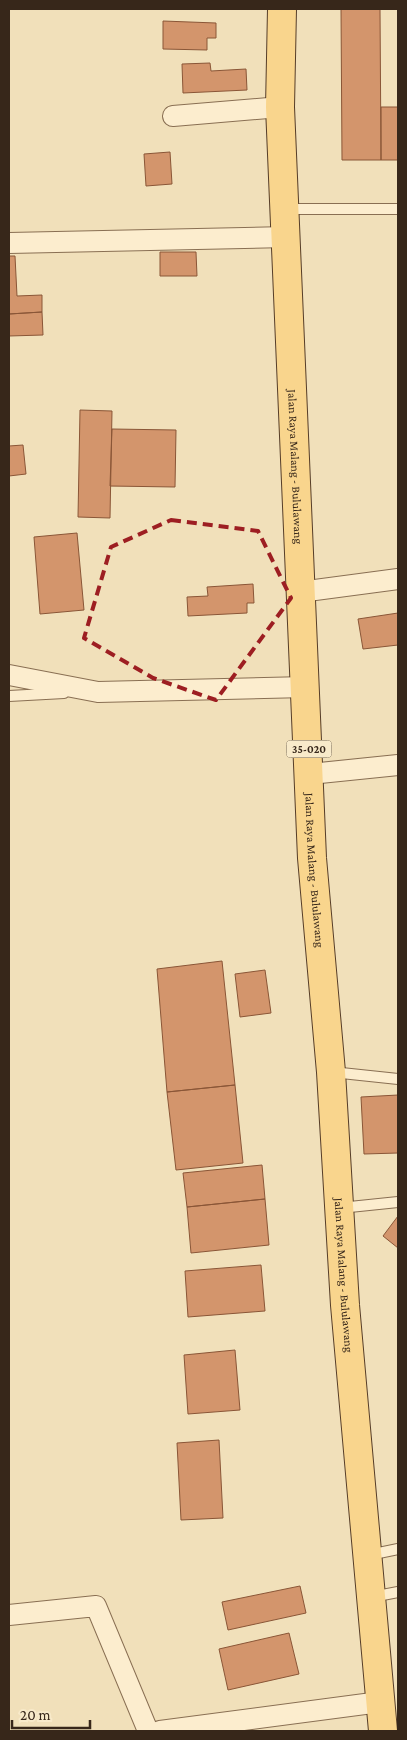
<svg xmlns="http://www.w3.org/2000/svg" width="407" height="1740" viewBox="0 0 407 1740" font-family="'Crimson Pro',serif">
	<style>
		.building { fill: #d3956c; stroke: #8a5637 }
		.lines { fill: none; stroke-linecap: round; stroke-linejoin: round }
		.service-casing { stroke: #896f53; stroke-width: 12 }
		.minor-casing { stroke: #896f53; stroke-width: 22 }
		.primary-casing { stroke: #563d28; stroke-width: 30 }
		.service { stroke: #fcedce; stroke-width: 10 }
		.minor { stroke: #fcedce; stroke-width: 20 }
		.primary { stroke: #f9d58d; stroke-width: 28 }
		.marked { fill: none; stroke: #9d1e22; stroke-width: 4; stroke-dasharray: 10 6; stroke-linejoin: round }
		.labels { text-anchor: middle; stroke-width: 4; stroke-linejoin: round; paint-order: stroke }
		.shield { fill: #f8eaca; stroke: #71624f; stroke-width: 1 }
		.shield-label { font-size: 11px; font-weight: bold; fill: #37271a }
		.street-label { font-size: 12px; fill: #37271a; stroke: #f8eaca }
	</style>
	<rect width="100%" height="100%" fill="#f1e0ba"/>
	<path class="building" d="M341,9H380L381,160H342Z
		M163,21L216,23V38H207V50L163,49Z
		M210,63L211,71L246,69L247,90L183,93L182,64Z
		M381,107H398V160H381Z
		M170,152L172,184L146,186L144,154Z
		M160,252H196L197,276H160Z
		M9,256H15L17,296L42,295V312L9,314Z
		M42,312L43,335L9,336V314Z
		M80,410L112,411L110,518L78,517Z
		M112,429L176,430L175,487L110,486Z
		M23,445L26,474L9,476V446Z
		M77,533L84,610L40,614L34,537Z
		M253,584L254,603H247V613L188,616L187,597L208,596L207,587Z
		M398,613V645L363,649L358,619Z
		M222,961L235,1085L167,1092L157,969Z
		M265,970L271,1013L240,1017L235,974Z
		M235,1085L243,1163L176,1170L167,1092Z
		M398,1095V1153L364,1154L361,1097Z
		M262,1165L265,1199L187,1207L183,1173Z
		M265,1199L269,1245L191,1253L187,1207Z
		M398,1216V1248L383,1236Z
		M261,1265L265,1311L188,1317L185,1271Z
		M235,1350L240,1410L188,1414L184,1355Z
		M219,1440L223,1518L181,1520L177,1443Z
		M300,1586L306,1613L228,1630L222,1602Z
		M289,1633L299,1674L228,1690L219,1649Z"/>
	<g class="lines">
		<g class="service-casing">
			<path id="service" d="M286,209H398
				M9,696L64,693
				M332,1072L398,1079
				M340,1208L398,1202
				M369,1555L398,1549
				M372,1597L398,1592"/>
		</g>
		<g class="minor-casing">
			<path id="minor" d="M173,116L280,107
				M9,243L287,237
				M300,592L398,579
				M9,675L98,692L306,687
				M310,774L398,765
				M9,1615L96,1606L148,1731
				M160,1731L380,1702"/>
		</g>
		<g class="primary-casing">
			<g id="primary">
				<path id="s1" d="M282,9L280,107L312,858L331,1072L345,1305L383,1731"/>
			</g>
		</g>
		<use href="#service" class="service"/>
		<use href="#minor" class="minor"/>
		<use href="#primary" class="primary"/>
	</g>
	<path class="marked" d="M171,520L258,531L291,598L216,700L153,678L84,638L111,547Z"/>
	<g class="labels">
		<rect class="shield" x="286.5" y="740.5" width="45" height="17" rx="4"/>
		<g class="shield-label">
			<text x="309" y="753">35-020</text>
		</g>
		<g class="street-label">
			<text dy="4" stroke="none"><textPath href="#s1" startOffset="458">Jalan Raya Malang - Bululawang</textPath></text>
			<text dy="4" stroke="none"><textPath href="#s1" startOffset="862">Jalan Raya Malang - Bululawang</textPath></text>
			<text dy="4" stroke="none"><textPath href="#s1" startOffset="1268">Jalan Raya Malang - Bululawang</textPath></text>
		</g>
	</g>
	<rect width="407" height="1740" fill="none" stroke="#37271a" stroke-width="20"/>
	<path d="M12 1720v8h78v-8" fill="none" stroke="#37271a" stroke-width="2.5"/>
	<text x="20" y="1720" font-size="15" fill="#37271a" stroke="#f8eaca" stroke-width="4" paint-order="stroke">20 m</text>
</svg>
